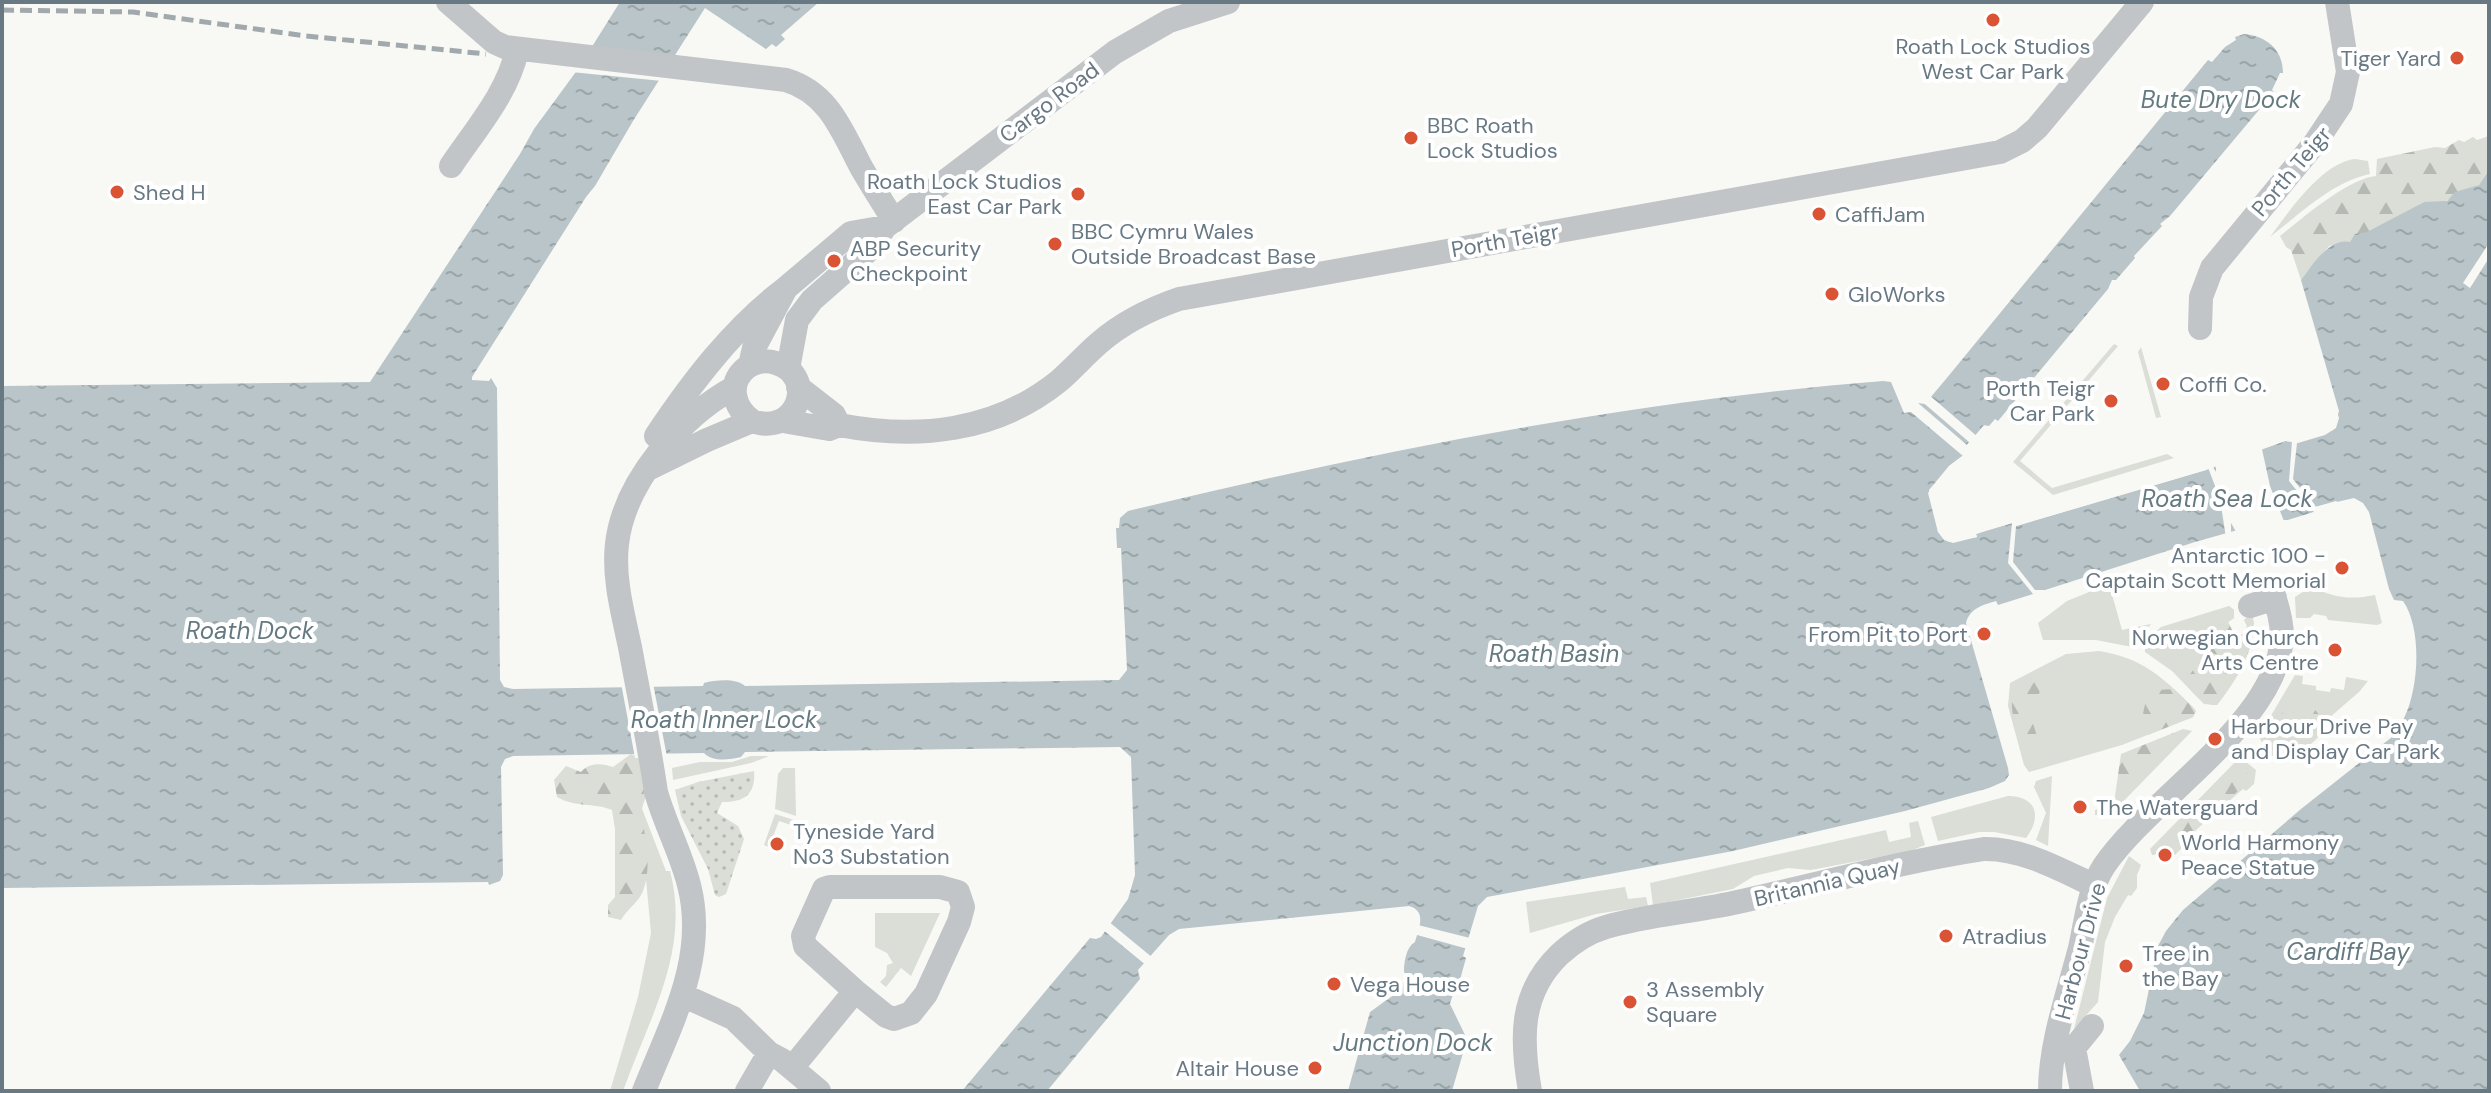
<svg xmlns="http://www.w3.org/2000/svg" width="2491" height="1093" viewBox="0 0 2491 1093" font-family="'DM Sans',sans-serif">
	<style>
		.green { fill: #daded6 }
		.forest { fill: url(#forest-firs) }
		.garden { fill: url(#garden-dots) }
		.water { fill: url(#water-ripples) }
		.pier { fill: #f8f8f5 }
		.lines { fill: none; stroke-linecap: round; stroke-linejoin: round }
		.minor { stroke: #c1c5c8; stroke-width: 24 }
		.rail { stroke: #a2a9ad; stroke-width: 5; stroke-dasharray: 12 6; stroke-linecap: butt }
		.poi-dot { fill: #d95334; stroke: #fff; stroke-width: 3 }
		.labels { text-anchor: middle; stroke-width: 8; stroke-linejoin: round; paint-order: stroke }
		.poi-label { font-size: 22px; fill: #687984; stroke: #fff; text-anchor: start }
		.street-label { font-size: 22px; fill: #687984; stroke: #fff }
		.water-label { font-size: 24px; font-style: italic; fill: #647a80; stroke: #fff }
	</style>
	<defs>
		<pattern id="forest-firs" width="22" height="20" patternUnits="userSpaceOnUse" patternTransform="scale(2)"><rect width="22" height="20" fill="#daded6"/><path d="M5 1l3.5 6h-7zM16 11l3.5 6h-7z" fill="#b5b9b3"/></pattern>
		<pattern id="garden-dots" width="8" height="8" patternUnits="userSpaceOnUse" patternTransform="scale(2)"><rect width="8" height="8" fill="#daded6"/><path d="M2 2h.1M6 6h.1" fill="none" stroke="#b5b9b3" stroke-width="1.8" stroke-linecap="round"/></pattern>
		<pattern id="water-ripples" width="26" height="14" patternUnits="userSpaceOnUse" patternTransform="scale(2)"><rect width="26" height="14" fill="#b9c5c8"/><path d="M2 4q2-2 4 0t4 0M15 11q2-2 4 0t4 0" fill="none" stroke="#9aa5a8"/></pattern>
	</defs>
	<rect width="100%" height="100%" fill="#f8f8f5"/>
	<path class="green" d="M2355,159L2368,161L2370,174C2332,182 2301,213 2270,237C2290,210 2322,163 2355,159Z
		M2114,344L2118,346L2020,461L2052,488L2167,454L2174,458L2053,495L2013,462Z
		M2141,347L2161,417L2156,418L2138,352Z
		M2109,584L2122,630L2151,624L2132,647L2096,640H2043L2038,623L2067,601Z
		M2312,586C2332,598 2351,600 2375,595L2382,623L2377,625L2328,620L2326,616L2314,614L2310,618H2296L2295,597Z
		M2229,606L2234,610V618L2228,622L2235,636L2245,633L2247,626L2244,620L2254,621C2250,654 2237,679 2217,705L2204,704L2172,671L2145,652V641L2161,627Z
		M2099,651C2143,658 2162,677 2193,707L2196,711L2193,717L2122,745L2029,772L2024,765L2008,706L2010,683L2066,654Z
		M2295,675L2303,676L2302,684L2316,686V690L2330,692L2331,688L2344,690L2346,677L2368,681L2359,692L2285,756H2268L2259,736Z
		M751,756H769L751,763L673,780L672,768L700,762H732Z
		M2240,757L2256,770L2254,784L2246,791L2243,789L2180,844L2183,847L2175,855L2169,853L2152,855L2150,849Z
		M783,768H795L796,816L775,809L778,774Z
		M2052,776L2048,846L2036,840L2046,813L2034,787L2036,781Z
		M2008,796C2037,796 2042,817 2026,838L1994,832H1979L1938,841L1931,817Z
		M641,806L666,871H670C691,951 649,1018 623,1091H610L638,997L651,933L641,825Z
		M775,814L794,820L791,825L779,821L769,847L764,845Z
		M1918,821L1925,845L1910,851L1811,870L1788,868L1754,876L1733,889L1653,905L1650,883L1886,830L1889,842L1911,837L1909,823Z
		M2129,856L2141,865L2137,875V888L2131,896L2128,895L2115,917L2105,942L2098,1002L2074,1029L2107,898Z
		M1625,887L1628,899L1646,897L1648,906L1596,914L1530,933L1526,902Z
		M875,913H940L911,976L901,968L886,987L880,982L886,976L887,965L893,963L887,953L875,947Z"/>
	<path class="forest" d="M2489,136V170L2479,185L2457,193L2443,203L2424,202L2350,242L2329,246L2301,280L2291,250L2286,247L2280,236C2301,219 2349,178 2376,176L2377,159L2435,147L2445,148L2459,140L2464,142L2473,137L2477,140Z
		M2229,606L2234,610V618L2228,622L2235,636L2245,633L2247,626L2244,620L2248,616H2253C2257,649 2236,681 2217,705C2202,706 2194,693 2184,683L2208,649L2199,628L2202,621C2214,619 2218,610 2229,606Z
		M2035,677L2043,686L2036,699L2028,704C2030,724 2043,739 2038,759L2031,760C2022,754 2011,716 2012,704C2012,697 2016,690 2018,684Z
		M2174,689L2196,711L2193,717L2148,735L2142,719L2147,694L2157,690Z
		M2297,700C2314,706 2321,712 2324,730C2288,779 2237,746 2297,700Z
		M2183,729L2192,731L2109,816L2095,815V810L2114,803L2121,754Z
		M631,754L638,757C642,767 647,783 646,793C646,800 642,804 642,811C644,839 653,863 643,891C638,903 628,908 621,920L608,917V905L615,897V829L612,810C592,802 576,808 557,797L554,780L566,766L581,772C589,762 602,763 613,767Z
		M2240,766L2249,775V781L2189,835L2178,834L2176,825L2180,819L2230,771Z"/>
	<path class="garden" d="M754,771C756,795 744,802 722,802L717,813L738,826L744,839L726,894L719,897L715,895L708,869L681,816L675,790L698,782Z"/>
	<path class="water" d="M620,2H819L781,35L785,39L776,47L772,44L766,49L705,8L633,121L595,186L586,197L472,377V380L489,381L491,378L497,388L500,680L504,687L513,689L703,686L704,683C716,680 736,678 745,686L1119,680L1127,670L1121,548H1117L1116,528H1119L1120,518L1128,511C1376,451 1629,401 1883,381L1891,382L1904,413L1911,412L1963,456L1949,466L1929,490L1938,532L1949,542L1977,537L1976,534L2012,523L2008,563L2033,594L1998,605L1996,601C1983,605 1970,608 1966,623L2008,768L2009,775L2005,781L1989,788L1905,811L1733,851L1487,897L1478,906L1463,956L1466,958L1458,987H1455L1450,1004L1467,1039L1452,1091H1348L1370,1012L1402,989L1406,974L1404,972C1404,962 1406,947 1415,942C1419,928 1427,911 1409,906L1179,929L1169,935L1138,970L1140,979L1047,1091H962L1090,938L1096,939L1101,937L1128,899L1135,875L1131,757L1120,747L745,752L741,757C729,760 712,762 704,753L513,756L505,759L501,767L503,875L500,881L489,885L488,882L2,888V386L370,382L520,154L534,129L578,69Z
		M2244,34C2266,36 2283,49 2283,73H2280L2272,90L2274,92L2170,216L2160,224L2162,226L2134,256L2135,258L2116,280H2112L2108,289L1998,421L1995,419L1989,426L1984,425L1967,445L1918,403L1925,404L1946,379L2208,60L2212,62L2225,47L2236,40L2235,37Z
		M2489,170V1091H2140L2119,1055L2130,1041L2144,1013L2158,946L2166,931L2183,910L2301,809L2392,737C2396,730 2402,723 2405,716C2419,686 2422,628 2403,601L2394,600L2389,589L2369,512L2363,503L2354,498L2315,507L2293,479L2297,443L2333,430L2339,411L2301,280C2312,266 2329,237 2350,242L2355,234L2367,232L2424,202L2447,201L2455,192L2479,185Z
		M2285,441H2292L2289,481L2314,512L2292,520H2273L2195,542L2045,590H2035L2013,562L2016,526L2206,470Z"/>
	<path class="pier" d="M679,56L662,81L571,72L574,67Z
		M2489,243V258L2470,288L2463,283Z
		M2299,276L2339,418L2336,428L2325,435L2298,443L2285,441L2262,449L2270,486L2284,521L2314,512L2315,507L2336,501L2339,503L2285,525L2274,524L2238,535L2231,523V537L2226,538L2220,499L2207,465L2211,463L2216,472L2215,462L2254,452L2257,446L2277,439L2292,437L2296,439L2321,432L2330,427L2335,420L2324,370L2297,281Z
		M1928,394L1979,438L1970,449L1967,445L1969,442L1919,399L1923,400Z
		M1966,453V459L1951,469L1933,492L1935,514L1941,533L1948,539L1958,540L1974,535L1973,532L1994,523L2013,519L2016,522L1984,531L1976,534L1977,537L1953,543L1944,540L1938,532L1928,493L1949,466Z
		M2204,468L2206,470L2016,526V522Z
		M621,683H653L667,757L635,758Z
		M1108,921L1153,958L1147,966L1102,929Z
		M1416,922L1418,925L1470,938L1474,934L1468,953V949L1417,935L1413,937Z"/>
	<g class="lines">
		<path class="minor" d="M448,2L494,42L505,47L786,80C829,93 842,131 861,167C872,186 883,203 894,221
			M451,166C475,130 508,93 517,50
			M2200,328L2201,297L2212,268L2315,143L2341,104L2348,72L2337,2
			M750,365L754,348L786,288L851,233L885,227
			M788,369L797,320L812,300L870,249L885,227L1115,52L1169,21L1228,2
			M798,387L834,415L839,425
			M783,421L829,429L839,425C917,440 996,432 1059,381C1073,369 1085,355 1099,343C1123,322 1150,309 1179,299L2000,152L2022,141L2037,128L2142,2
			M656,436C692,382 734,327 786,288
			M650,468L707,440L752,421C798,437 818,376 776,363C766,359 754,362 746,368C727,384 734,408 752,421
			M2250,606L2275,598
			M682,995L733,1018L769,1053L782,1060L819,1091
			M792,1068L855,991L805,946L803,936L824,889L830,887H940L958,892L963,907L959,922L926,994L911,1013L894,1019L886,1016L855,991
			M644,1091C670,1025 708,958 689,885C681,853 665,824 656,792C649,744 639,696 630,647C623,614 613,578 617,544C624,481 682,416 735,387
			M747,1091L769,1053
			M1530,1091C1521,1040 1519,994 1559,955C1573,942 1589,932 1606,927C1647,915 1691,912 1733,903C1816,885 1899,862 1984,849C2022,848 2061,870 2095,886
			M2050,1091C2050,1043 2068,994 2080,948C2086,921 2089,889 2104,866C2150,798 2278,722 2282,637C2282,622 2277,604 2272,590
			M2082,1091L2074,1048L2092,1026"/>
		<path class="rail" d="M2,10L133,12L306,36L486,54"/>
	</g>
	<g class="poi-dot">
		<circle cx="1993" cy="20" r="8"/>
		<circle cx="2457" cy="58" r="8"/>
		<circle cx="1411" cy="138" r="8"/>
		<circle cx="117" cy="192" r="8"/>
		<circle cx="1078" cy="194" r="8"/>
		<circle cx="1819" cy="214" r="8"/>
		<circle cx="1055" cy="244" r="8"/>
		<circle cx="834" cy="261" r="8"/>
		<circle cx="1832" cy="294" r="8"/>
		<circle cx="2163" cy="384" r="8"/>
		<circle cx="2111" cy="401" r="8"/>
		<circle cx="2342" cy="568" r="8"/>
		<circle cx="1984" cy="634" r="8"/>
		<circle cx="2335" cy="650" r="8"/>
		<circle cx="2215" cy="739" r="8"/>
		<circle cx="2080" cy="807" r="8"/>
		<circle cx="777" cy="844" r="8"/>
		<circle cx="2165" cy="855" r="8"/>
		<circle cx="1946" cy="936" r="8"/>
		<circle cx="2126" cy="966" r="8"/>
		<circle cx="1334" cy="984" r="8"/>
		<circle cx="1630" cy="1002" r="8"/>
		<circle cx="1315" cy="1068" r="8"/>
	</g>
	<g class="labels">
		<g class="poi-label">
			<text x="1993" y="54" text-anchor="middle">Roath Lock Studios<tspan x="1993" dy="25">West Car Park</tspan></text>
			<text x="2441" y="66" text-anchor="end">Tiger Yard</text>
			<text x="1427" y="133">BBC Roath<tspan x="1427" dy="25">Lock Studios</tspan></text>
			<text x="1062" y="189" text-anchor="end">Roath Lock Studios<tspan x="1062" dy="25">East Car Park</tspan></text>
			<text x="133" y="200">Shed H</text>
			<text x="1835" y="222">CaffiJam</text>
			<text x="1071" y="239">BBC Cymru Wales<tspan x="1071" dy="25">Outside Broadcast Base</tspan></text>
			<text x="850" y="256">ABP Security<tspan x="850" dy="25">Checkpoint</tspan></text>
			<text x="1848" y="302">GloWorks</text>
			<text x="2179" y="392">Coffi Co.</text>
			<text x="2095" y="396" text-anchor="end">Porth Teigr<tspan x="2095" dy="25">Car Park</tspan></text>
			<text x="2326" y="563" text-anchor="end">Antarctic 100 -<tspan x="2326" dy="25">Captain Scott Memorial</tspan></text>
			<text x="1968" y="642" text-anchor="end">From Pit to Port</text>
			<text x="2319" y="645" text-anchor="end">Norwegian Church<tspan x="2319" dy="25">Arts Centre</tspan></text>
			<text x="2231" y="734">Harbour Drive Pay<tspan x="2231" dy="25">and Display Car Park</tspan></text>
			<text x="2096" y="815">The Waterguard</text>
			<text x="793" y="839">Tyneside Yard<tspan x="793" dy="25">No3 Substation</tspan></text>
			<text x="2181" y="850">World Harmony<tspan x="2181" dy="25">Peace Statue</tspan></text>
			<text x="1962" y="944">Atradius</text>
			<text x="2142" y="961">Tree in<tspan x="2142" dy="25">the Bay</tspan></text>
			<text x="1350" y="992">Vega House</text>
			<text x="1646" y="997">3 Assembly<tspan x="1646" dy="25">Square</tspan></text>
			<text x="1299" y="1076" text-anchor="end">Altair House</text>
		</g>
		<g class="street-label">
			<text transform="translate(1049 102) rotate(-37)" y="8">Cargo Road</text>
			<text transform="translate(2291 171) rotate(-50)" y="8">Porth Teigr</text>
			<text transform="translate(1505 240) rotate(-10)" y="8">Porth Teigr</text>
			<text transform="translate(1827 882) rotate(-13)" y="8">Britannia Quay</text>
			<text transform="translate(2080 951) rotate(-75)" y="8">Harbour Drive</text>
		</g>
		<g class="water-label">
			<text x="2221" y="108">Bute Dry Dock</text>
			<text x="2227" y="507">Roath Sea Lock</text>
			<text x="250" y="639">Roath Dock</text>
			<text x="1554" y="662">Roath Basin</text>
			<text x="724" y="728">Roath Inner Lock</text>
			<text x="2348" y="960">Cardiff Bay</text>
			<text x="1413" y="1051">Junction Dock</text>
		</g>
	</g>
	<rect width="2491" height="1093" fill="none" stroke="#687984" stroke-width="8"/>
</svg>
